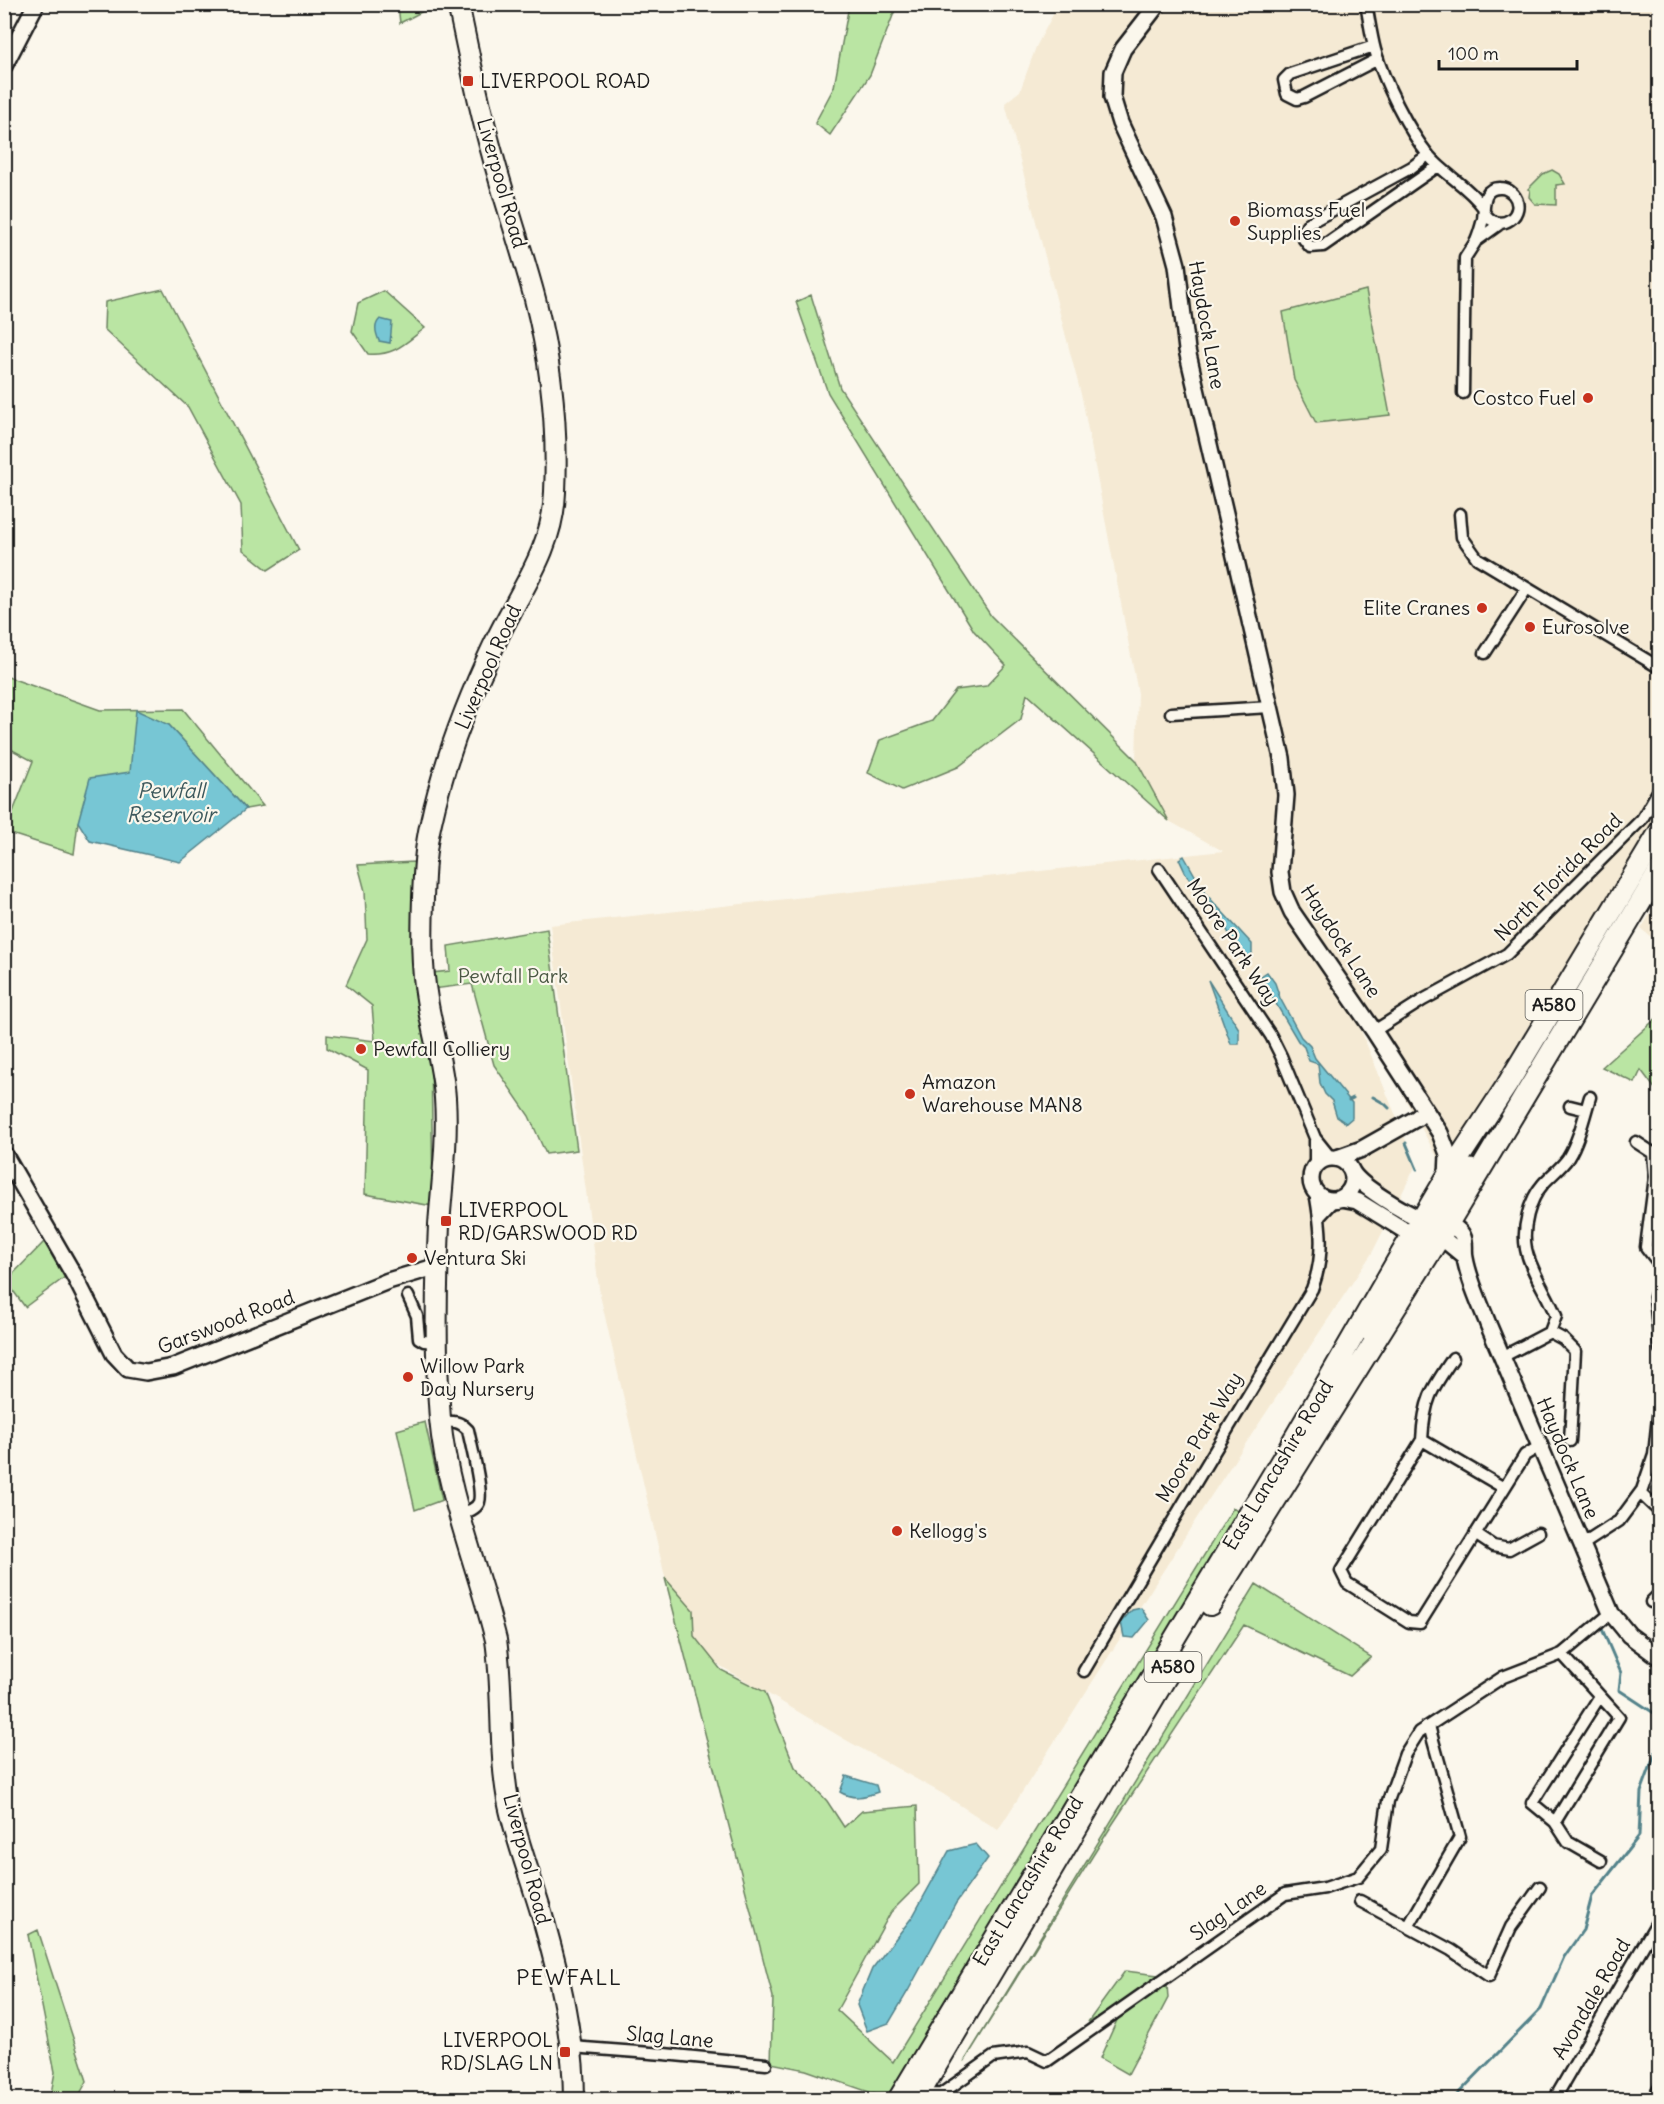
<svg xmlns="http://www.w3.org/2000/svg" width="1664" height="2104" viewBox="0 0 1664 2104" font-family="Delius,sans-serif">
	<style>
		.built { fill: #f5ead4 }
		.green { fill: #bae5a3; stroke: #6b8060; stroke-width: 1.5 }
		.water { fill: #77c6d4; stroke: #53828a; stroke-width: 1.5 }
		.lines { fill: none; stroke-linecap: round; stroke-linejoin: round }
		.stream { stroke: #53828a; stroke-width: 3 }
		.street-casing { stroke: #1c1c1c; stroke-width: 15 }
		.secondary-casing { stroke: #1c1c1c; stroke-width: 20 }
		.highway-casing { stroke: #1c1c1c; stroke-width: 24 }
		.street { stroke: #fbf7ec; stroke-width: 10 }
		.secondary { stroke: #fbf7ec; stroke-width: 15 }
		.highway { stroke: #fbf7ec; stroke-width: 20 }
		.poi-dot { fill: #c8321e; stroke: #fbf7ec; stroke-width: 2 }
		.labels { text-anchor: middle; stroke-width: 4.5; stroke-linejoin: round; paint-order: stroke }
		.shield { fill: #fbf7ec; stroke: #5f5e5a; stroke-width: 1.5 }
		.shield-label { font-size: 18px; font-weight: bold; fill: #1c1c1c }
		.poi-label { font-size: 20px; fill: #1c1c1c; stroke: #fbf7ec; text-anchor: start }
		.street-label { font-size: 20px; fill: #1c1c1c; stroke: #fbf7ec }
		.park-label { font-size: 20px; fill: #4b5844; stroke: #fbf7ec }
		.water-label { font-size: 21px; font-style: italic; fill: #3c585c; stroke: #fbf7ec }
		.quarter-label { font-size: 22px; letter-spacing: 1.5px; fill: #1c1c1c; stroke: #fbf7ec }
	</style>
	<rect width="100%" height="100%" fill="#fbf7ec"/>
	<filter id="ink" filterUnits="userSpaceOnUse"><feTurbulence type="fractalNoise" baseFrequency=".0167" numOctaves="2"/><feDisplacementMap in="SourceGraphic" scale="12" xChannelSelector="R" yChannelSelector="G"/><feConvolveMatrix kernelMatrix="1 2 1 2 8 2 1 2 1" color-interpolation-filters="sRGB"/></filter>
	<g filter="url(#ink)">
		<path class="built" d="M1058,5H1659V812L1486,1096L1447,1175L1380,1053L1357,1021L1416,1165L1372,1253L1209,1499L998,1830L943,1794L846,1740L680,1642L600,1295L550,925L1223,851L1169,821L1136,760L1138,693L1082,398L1005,103L1020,91L1036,47Z
			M1659,899V943L1641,929Z"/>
		<path class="green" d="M398,5H451L423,11L400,23Z
			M849,5H897L870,75L830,135L815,123L834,87Z
			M1552,170L1559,174L1565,184L1556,185V205L1535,204L1529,197L1530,190L1528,189L1543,174Z
			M163,289L299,550L268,570L243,550L241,505L188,407L104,329L105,302Z
			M1366,290L1390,415L1316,423L1294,380L1283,312Z
			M384,291L425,328C405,343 395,356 368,354L352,331L358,303Z
			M811,295L840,388L991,616L1136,760L1169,821L1027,694L1021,719L958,767L902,790L868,773L880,740L932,721L956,690L986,686L1006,665L974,631L828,393L796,302Z
			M5,676L100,710L183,709L263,806L246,809L169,725L130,772L78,822L74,854L5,832L33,761L5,746Z
			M414,862L416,981L431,1050L433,1206L365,1194L368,1070L327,1048V1035L375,1041L372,1006L346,985L367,939L365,891L358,865Z
			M547,929L577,1150L546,1154L529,1116L494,1065L472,984L433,989L431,973L450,971L448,946Z
			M1659,1016V1094L1641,1070L1635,1083L1602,1067Z
			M45,1241L65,1277L25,1307L6,1281Z
			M425,1422L442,1500L415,1510L397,1430Z
			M1233,1508L1240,1513L889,2099H875L878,2095L806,2070L771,2063L773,1997L665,1578L693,1610L694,1636L721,1670L765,1692L795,1767L827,1801L844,1827L862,1811L917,1806L919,1884L891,1912L837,2010L893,2062Z
			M1256,1584L1371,1657L1350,1676L1244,1625L1112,1825L964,2062Z
			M38,1930L87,2081L77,2099H50L55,2072L28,1935Z
			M1125,1971L1158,1975L1167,1984L1168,1998L1128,2074L1100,2058L1117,2020L1110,2011L1088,2022Z"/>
		<path class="water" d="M380,319L392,322L390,343L379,341C376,333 373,326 380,319Z
			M136,710L169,725L246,809L180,862L90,841L78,822L90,778L130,772Z
			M1184,856L1205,893L1252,944V956L1246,958L1242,955L1210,902L1186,874L1179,859Z
			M1267,972L1275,983L1280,998L1301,1037L1310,1046L1315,1058L1352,1103V1118L1346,1123L1337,1117L1332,1101L1325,1094L1320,1083L1318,1064L1309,1061L1304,1047L1298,1041L1262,980L1261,976Z
			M1208,980L1239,1029V1044H1231Z
			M1141,1608L1149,1620L1134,1638L1124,1637L1121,1622L1132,1610Z
			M846,1776L876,1785L878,1792C864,1797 853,1800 840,1792Z
			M976,1844L988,1858L956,1903L908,1991L889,2023L867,2031L857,2005L872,1969L913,1916L949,1851Z"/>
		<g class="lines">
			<path class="stream" d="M1373,1097L1385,1104L1389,1108
				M1349,1100L1353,1098
				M1406,1143L1417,1169
				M1602,1629L1621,1673L1619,1690L1660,1717
				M1452,2100L1541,2009L1564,1957L1583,1930L1592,1896L1639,1836L1641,1792L1660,1741"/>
			<g class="street-casing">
				<path id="street" d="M1366,4C1369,19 1371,35 1375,50C1384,82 1408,130 1429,156C1445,175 1468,186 1483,207
					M1374,46L1290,74L1284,80L1287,94L1297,99L1304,97L1378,59
					M1428,155L1412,167L1309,223L1302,233L1303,238L1310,247L1323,246L1438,166
					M1476,241C1479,234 1481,227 1483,219C1485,206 1481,187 1501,188C1506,188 1510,191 1513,194C1529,213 1499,237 1484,212
					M1463,393L1465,258L1476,241L1501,223
					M1460,514L1462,537L1477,558L1660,668
					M1485,653L1527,588
					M1171,713L1270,707
					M1159,869L1271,1036L1281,1056L1315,1138L1331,1158
					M1374,1031L1423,1000L1507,954L1642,819L1660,788
					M1570,1106L1586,1110
					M1315,1138V1167
					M1636,1142L1653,1153L1655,1177L1646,1247L1660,1265
					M1320,1216L1335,1200
					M1660,1282L1655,1297L1660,1349
					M408,1296L417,1316L419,1338L424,1341L436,1342
					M1550,1332L1563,1339L1575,1351L1570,1441
					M1502,1357L1550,1332L1556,1316C1548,1295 1530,1270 1526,1249C1522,1228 1529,1200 1543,1184C1551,1175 1561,1168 1568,1158C1579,1140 1584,1117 1590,1097
					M1453,1358C1431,1390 1424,1400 1422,1440L1341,1571L1347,1583L1409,1622L1420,1623L1525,1455L1540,1446
					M441,1422C453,1421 460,1421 468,1430C471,1445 483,1490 479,1502C476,1510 466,1512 459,1514
					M1422,1440L1504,1488
					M1640,1493L1660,1512
					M1475,1534L1493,1546L1509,1549L1538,1533
					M1582,1545L1619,1521L1642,1490L1654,1455L1660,1397
					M1651,1602L1660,1593
					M1562,1654L1619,1717L1555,1822L1532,1803L1600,1696
					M1084,1671L1193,1487L1312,1289C1325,1256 1321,1226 1315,1192
					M1555,1822L1568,1842L1601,1861
					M1360,1901L1451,1950L1489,1976L1511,1927L1540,1887
					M1408,1927L1460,1837L1429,1726
					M571,2047L664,2054L766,2064
					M919,2095L941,2094L993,2057L1028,2052L1047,2061L1285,1894L1325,1888L1358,1877L1381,1849L1388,1801L1405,1754L1419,1732L1503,1677L1562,1654L1611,1613
					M1554,2100L1660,1917
					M1652,2100L1660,2086"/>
			</g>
			<g class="secondary-casing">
				<path id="secondary" d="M1158,4L1123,49L1113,72L1112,97L1120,123L1164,217L1177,265L1187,350L1282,758L1286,795L1280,872L1283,892L1292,912L1374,1031L1440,1133L1448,1154L1447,1177
					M4,66L36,4
					M4,1154L75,1277L114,1354L128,1369L146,1372L173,1367L388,1281L428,1269H437
					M1337,1158L1362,1149L1417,1118L1425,1111
					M1311 1179a21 21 0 1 1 42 0a21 21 0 1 1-42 0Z
					M1352,1172C1361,1187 1404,1212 1421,1219C1433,1224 1450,1221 1460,1232C1467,1240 1463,1249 1465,1258C1469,1281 1480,1303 1488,1324L1611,1613L1629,1635L1660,1658
					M1341,1198L1357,1201L1412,1235L1447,1242L1464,1256
					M1431,1227L1441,1215L1471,1167
					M1367,1332L1398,1280L1430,1237"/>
			</g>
			<g class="highway-casing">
				<path id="highway" d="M458,4C469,54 478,104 492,153C505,202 522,250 535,299C551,362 558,427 555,492C553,552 517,594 493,647C467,702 444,762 431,822C425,847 424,872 423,898C422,932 421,965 427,999C432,1032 443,1065 445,1098C448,1140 442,1183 439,1225C436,1290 435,1354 440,1419C447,1495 478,1567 496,1640C504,1695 498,1751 509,1805C517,1842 531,1878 542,1915C559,1974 574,2037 574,2100
					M1210,1605L1448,1224L1660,870
					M898,2100L1297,1434L1401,1254L1446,1178L1507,1085L1660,831
					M916,2100L1168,1674"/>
			</g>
			<use href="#street" class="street"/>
			<use href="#secondary" class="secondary"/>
			<use href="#highway" class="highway"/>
		</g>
	</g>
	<g class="poi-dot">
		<rect x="462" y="75" width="12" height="12" rx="3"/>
		<circle cx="1235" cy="221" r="6"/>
		<circle cx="1588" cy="398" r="6"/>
		<circle cx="1482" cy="608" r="6"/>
		<circle cx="1530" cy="627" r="6"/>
		<circle cx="361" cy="1049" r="6"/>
		<circle cx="910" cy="1094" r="6"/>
		<rect x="440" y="1215" width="12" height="12" rx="3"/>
		<circle cx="412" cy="1258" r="6"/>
		<circle cx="408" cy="1377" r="6"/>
		<circle cx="897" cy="1531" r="6"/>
		<rect x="559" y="2046" width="12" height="12" rx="3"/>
	</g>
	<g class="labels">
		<g class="shield">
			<rect x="1525.5" y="990" width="57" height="30" rx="4.5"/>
			<rect x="1144.5" y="1652" width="57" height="30" rx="4.5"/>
		</g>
		<g class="shield-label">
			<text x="1554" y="1011">A580</text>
			<text x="1173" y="1673">A580</text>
		</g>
		<g class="poi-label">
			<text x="480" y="88">LIVERPOOL ROAD</text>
			<text x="1247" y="217">Biomass Fuel<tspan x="1247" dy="23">Supplies</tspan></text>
			<text x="1576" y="405" text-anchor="end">Costco Fuel</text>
			<text x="1470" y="615" text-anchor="end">Elite Cranes</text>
			<text x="1542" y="634">Eurosolve</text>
			<text x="373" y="1056">Pewfall Colliery</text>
			<text x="922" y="1089">Amazon<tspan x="922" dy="23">Warehouse MAN8</tspan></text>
			<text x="458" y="1217">LIVERPOOL<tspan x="458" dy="23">RD/GARSWOOD RD</tspan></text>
			<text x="424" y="1265">Ventura Ski</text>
			<text x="420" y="1373">Willow Park<tspan x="420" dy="23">Day Nursery</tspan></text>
			<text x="909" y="1538">Kellogg's</text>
			<text x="553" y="2047" text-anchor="end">LIVERPOOL<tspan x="553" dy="23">RD/SLAG LN</tspan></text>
		</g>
		<g class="street-label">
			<text transform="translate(502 183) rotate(74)" y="7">Liverpool Road</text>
			<text transform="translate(1207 325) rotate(80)" y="7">Haydock Lane</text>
			<text transform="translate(488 667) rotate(-66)" y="7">Liverpool Road</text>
			<text transform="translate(1558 877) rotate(-45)" y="7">North Florida Road</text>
			<text transform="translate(1341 941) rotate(57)" y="7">Haydock Lane</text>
			<text transform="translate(1233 942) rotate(56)" y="7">Moore Park Way</text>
			<text transform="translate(226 1322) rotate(-21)" y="7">Garswood Road</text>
			<text transform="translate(1199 1437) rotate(-59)" y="7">Moore Park Way</text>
			<text transform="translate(1568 1458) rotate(67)" y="7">Haydock Lane</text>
			<text transform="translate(1278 1465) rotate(-59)" y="7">East Lancashire Road</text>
			<text transform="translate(527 1859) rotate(75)" y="7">Liverpool Road</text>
			<text transform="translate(1028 1881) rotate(-59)" y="7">East Lancashire Road</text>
			<text transform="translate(1228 1911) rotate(-35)" y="7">Slag Lane</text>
			<text transform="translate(1591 1999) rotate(-60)" y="7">Avondale Road</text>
			<text transform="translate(670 2037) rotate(5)" y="7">Slag Lane</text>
		</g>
		<g class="park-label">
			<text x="513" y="983">Pewfall Park</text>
		</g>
		<g class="water-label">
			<text x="171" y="798">Pewfall<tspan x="171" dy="24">Reservoir</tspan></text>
		</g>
		<g class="quarter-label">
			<text x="569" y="1985">PEWFALL</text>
		</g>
	</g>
	<rect width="1664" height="2104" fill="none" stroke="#fbf7ec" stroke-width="24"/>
	<rect x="12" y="12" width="1640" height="2080" fill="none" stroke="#1c1c1c" stroke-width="2" filter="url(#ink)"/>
	<path d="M1439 60v9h138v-9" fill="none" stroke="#1c1c1c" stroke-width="3"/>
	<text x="1448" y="60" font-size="18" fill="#1c1c1c" stroke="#fbf7ec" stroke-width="4.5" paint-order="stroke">100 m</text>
</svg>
